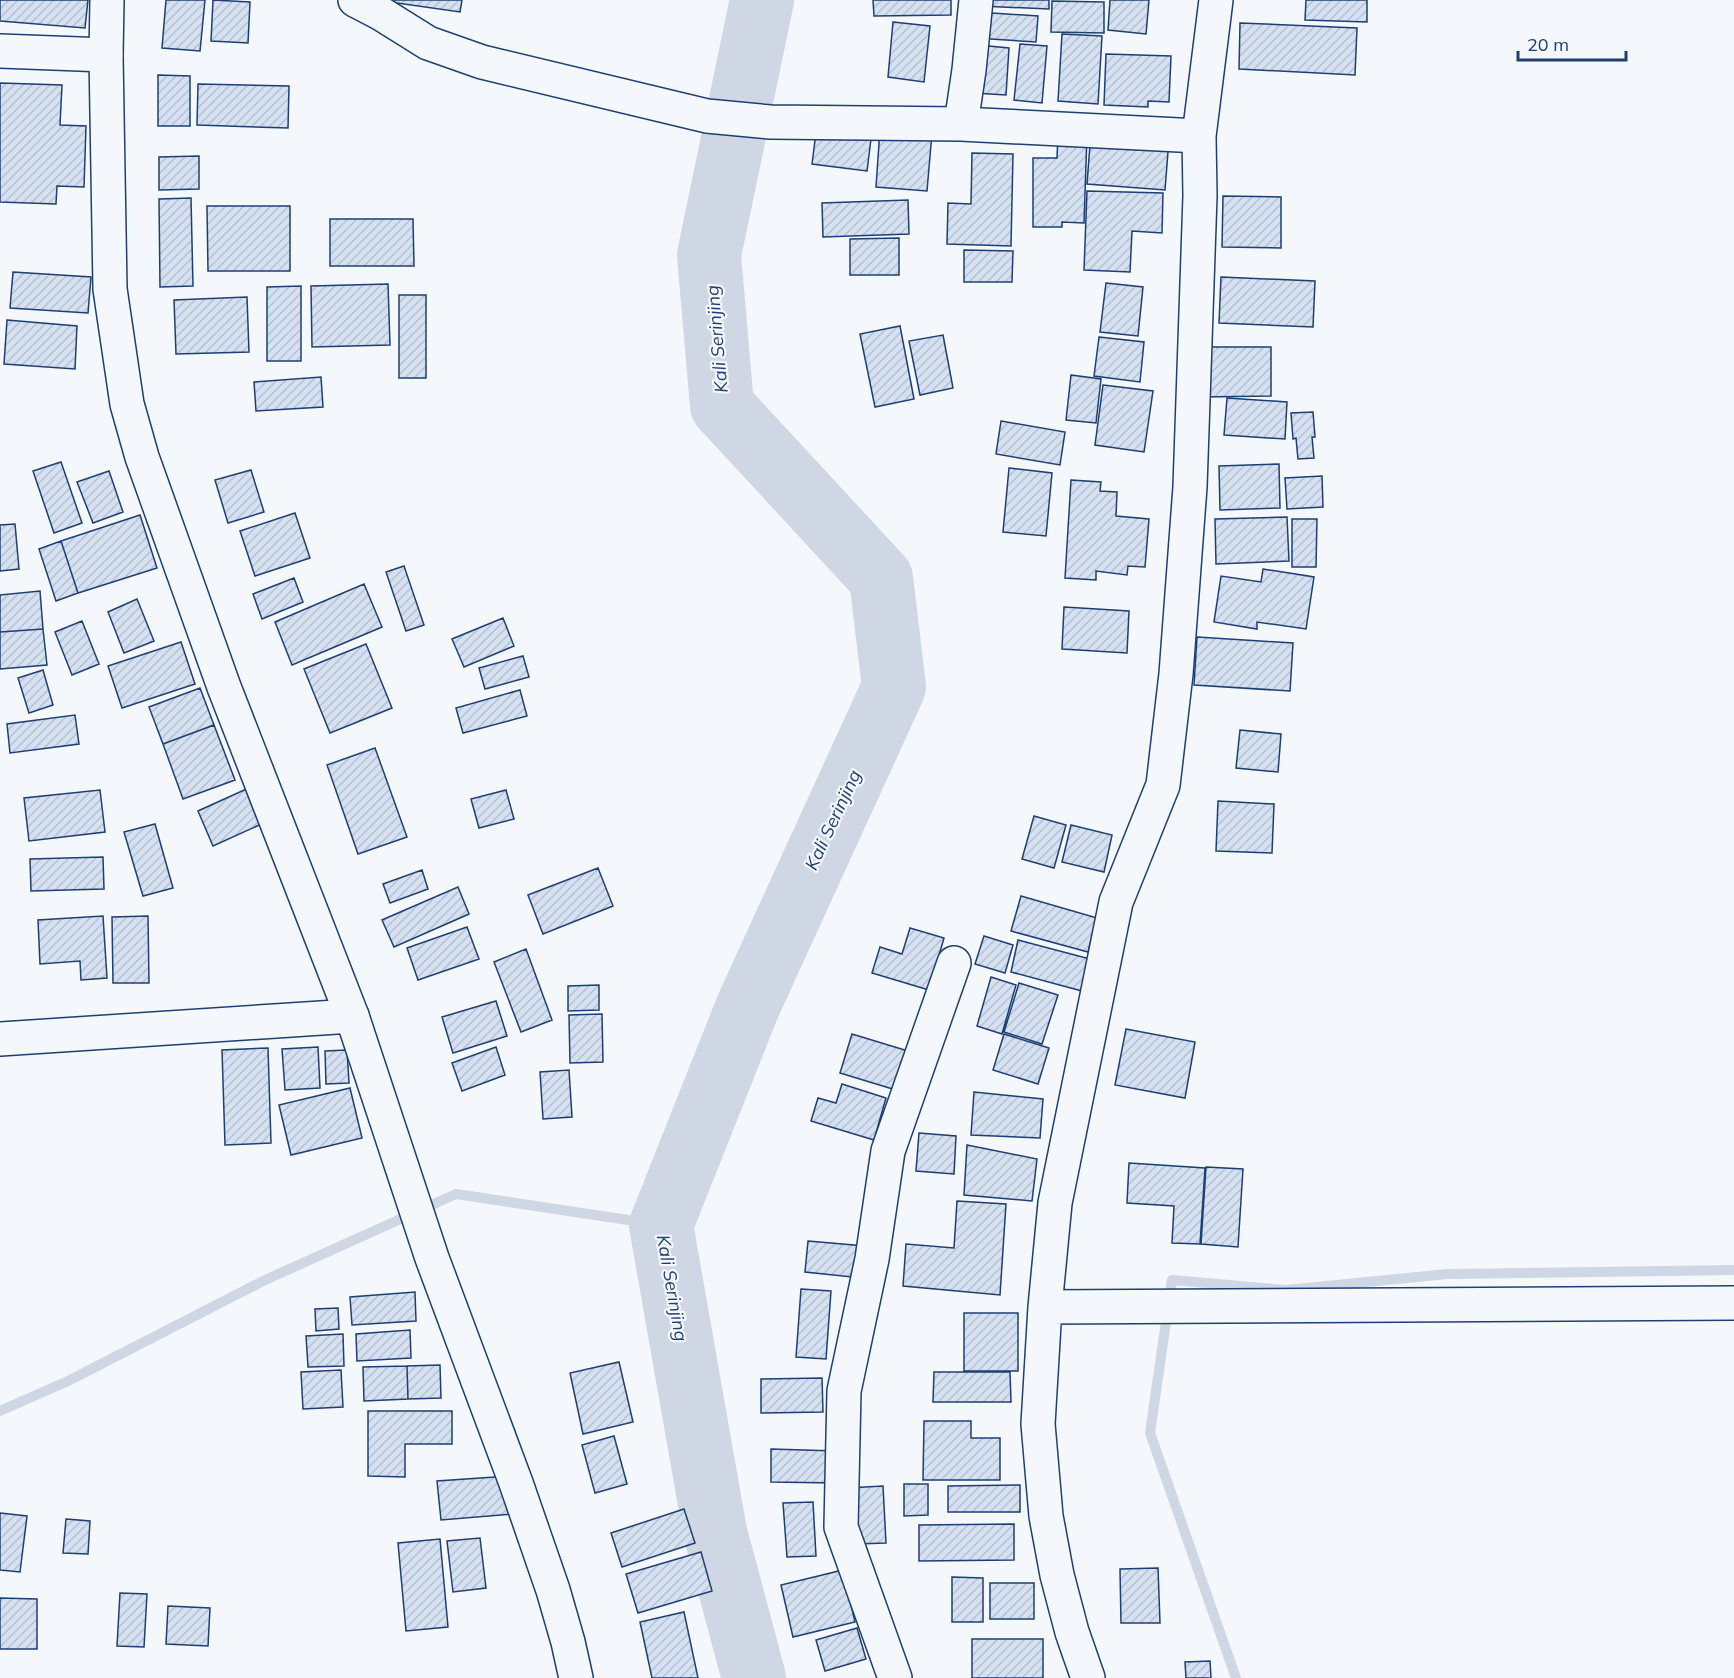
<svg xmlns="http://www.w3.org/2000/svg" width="1734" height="1678" viewBox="0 0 1734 1678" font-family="Mulish,sans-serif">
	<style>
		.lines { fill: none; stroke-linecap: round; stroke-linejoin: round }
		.stream { stroke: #cfd7e4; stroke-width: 10 }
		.river { stroke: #cfd7e4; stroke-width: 64 }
		.building { fill: url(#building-hatch); stroke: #1d3f73; stroke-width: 1.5 }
		.minor-casing { stroke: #1d3f73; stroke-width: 36 }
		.secondary-casing { stroke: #1d3f73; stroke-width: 36 }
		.minor { stroke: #f4f7fb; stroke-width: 33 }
		.secondary { stroke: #f4f7fb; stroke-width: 33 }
		.labels { text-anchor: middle; stroke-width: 4.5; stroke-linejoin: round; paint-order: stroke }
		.water-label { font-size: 18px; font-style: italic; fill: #1d3f73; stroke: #f4f7fb }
	</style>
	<defs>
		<pattern id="building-hatch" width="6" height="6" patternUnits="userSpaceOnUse" patternTransform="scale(1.5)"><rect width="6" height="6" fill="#d5e0f0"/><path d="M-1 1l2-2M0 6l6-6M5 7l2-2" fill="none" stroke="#b6c1d1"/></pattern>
	</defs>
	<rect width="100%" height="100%" fill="#f4f7fb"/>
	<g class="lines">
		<path class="stream" d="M0,1411L68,1381L263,1281L456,1194L661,1225
			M1236,1678L1150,1433L1172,1280L1286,1290L1447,1274L1734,1270"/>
		<path class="river" d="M754,1678L715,1532L661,1225L748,1006L894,687L881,578L722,406L709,255L762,0"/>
	</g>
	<path class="building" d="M0,0H88L85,28L0,21Z
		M166,0H205L200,51L162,48Z
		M213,0L250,2L248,43L211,41Z
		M376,0H462L460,12Z
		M873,0H951V15L874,16Z
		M981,0H1049V9L981,6Z
		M1110,0H1149L1146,34L1108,30Z
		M1306,0H1367V22L1305,20Z
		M1052,1L1104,2V33L1051,32Z
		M977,12L1038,16L1036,42L975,38Z
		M893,22L930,26L924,82L888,77Z
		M1240,23L1357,28L1355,75L1239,69Z
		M1062,34L1102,36L1098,104L1058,101Z
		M1020,44L1047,46L1042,103L1014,100Z
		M978,45L1009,48L1006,95L974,93Z
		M1106,54L1171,56L1169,102L1148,101V107L1104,105Z
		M158,75L190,76V126H158Z
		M0,83L62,85L60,125L86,126L84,187L57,186L56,204L0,202Z
		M198,84L289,86L288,128L197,125Z
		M817,125L872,131L867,171L812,164Z
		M880,129L932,133L927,191L876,187Z
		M1058,132L1087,134L1084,223L1062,222V227H1033V158H1057Z
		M1091,132L1169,139L1165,190L1087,184Z
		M972,153L1013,154L1011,246L947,244L948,203L971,204Z
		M199,156V189L159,190V157Z
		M1087,191L1163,193L1162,233L1132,231L1130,272L1084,270Z
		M1223,196L1281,197V248L1222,247Z
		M191,198L193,286L160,287L159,199Z
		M908,200L909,234L823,237L822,203Z
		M207,206H290V271H208Z
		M330,219H413L414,266H330Z
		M899,238V275H850V239Z
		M964,250L1013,251L1012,282H964Z
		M13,272L91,277L88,313L10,308Z
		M1221,277L1315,281L1313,327L1219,323Z
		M1106,283L1143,287L1138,336L1100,332Z
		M388,284L390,345L312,347L311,286Z
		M301,286V361H267V287Z
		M399,295H426V378H399Z
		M247,297L249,352L176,354L174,300Z
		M7,320L77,326L75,369L4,364Z
		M900,326L914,399L875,407L860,334Z
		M943,335L953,388L920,395L909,341Z
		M1099,337L1144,342L1140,382L1094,376Z
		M1199,347H1271V396L1200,397Z
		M1071,375L1101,379L1096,423L1066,420Z
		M321,377L323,407L256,411L254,382Z
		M1103,385L1153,391L1144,452L1095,445Z
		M1227,398L1287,402L1285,439L1224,435Z
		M1313,412L1315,437H1312L1314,458L1298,459L1296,438L1293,439L1291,413Z
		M1001,421L1065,432L1060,465L996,454Z
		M61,462L82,523L54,533L33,471Z
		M1279,464L1280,508L1220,510L1219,466Z
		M1009,468L1052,473L1046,536L1003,532Z
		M251,470L264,512L228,523L215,480Z
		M109,471L123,512L93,523L77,482Z
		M1322,476L1323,507L1287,509L1285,478Z
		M1071,480L1101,482L1100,491L1117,492L1116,516L1149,519L1145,567L1128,566L1127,575L1096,571V580L1065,578Z
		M295,513L310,558L255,576L240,531Z
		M140,515L157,568L78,593L61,541Z
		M1287,517L1289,561L1216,564L1215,519Z
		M1292,519H1317L1316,567H1292Z
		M15,524L19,569L0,571V525Z
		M61,541L78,593L56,601L39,549Z
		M404,566L424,625L406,631L386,572Z
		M1263,569L1314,577L1306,629L1257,622V629L1214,622L1221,576L1261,582Z
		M294,578L303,602L262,619L253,594Z
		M364,584L382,627L292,665L275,622Z
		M40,591L43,629L0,632V595Z
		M137,599L154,641L124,653L108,612Z
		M1064,607L1129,611L1127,653L1062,649Z
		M503,618L514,646L464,667L452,639Z
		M82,621L99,664L72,675L55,632Z
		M43,629L47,665L0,669V632Z
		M1197,637L1293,643L1290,691L1194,685Z
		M181,642L195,684L122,708L108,666Z
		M366,644L392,708L330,733L304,669Z
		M523,656L529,677L485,689L479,668Z
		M43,670L53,705L29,713L18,678Z
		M200,688L214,725L163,744L149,707Z
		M520,690L527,716L463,733L456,708Z
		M75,715L79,744L10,753L7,724Z
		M214,725L235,780L183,799L163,744Z
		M1240,730L1281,734L1278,772L1236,768Z
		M375,748L407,837L358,854L327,765Z
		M253,786L268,821L213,846L198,811Z
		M100,790L105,832L29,841L24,798Z
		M506,790L514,819L479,828L471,799Z
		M1218,801L1274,804L1272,853L1216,851Z
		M1034,816L1066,825L1054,868L1022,859Z
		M155,824L173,888L143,896L124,832Z
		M1071,825L1112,835L1104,872L1062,862Z
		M103,857L104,889L31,891L30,859Z
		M598,868L613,906L543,934L528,895Z
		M422,870L428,889L390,903L383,884Z
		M458,887L469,914L394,947L382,920Z
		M1021,896L1097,918L1088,952L1011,931Z
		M103,916L107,978L81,980L80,961L40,964L38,920Z
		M148,916L149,983H113L112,917Z
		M467,927L479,959L418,980L407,948Z
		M910,928L944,938L929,990L872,973L880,947L902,954Z
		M984,936L1013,945L1005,973L975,964Z
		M1018,940L1090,959L1082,991L1011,972Z
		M526,949L552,1020L521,1032L494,962Z
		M991,977L1016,985L1002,1034L977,1026Z
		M1019,983L1058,995L1042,1044L1004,1032Z
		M599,985V1010L568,1011V986Z
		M496,1001L507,1036L453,1053L442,1017Z
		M602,1014L603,1062L570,1063L569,1015Z
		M1126,1029L1195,1042L1185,1098L1115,1085Z
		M852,1034L908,1051L896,1090L840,1073Z
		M1004,1034L1049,1048L1038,1084L993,1070Z
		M318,1047L320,1088L285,1090L282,1049Z
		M496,1047L505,1075L462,1091L452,1063Z
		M268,1048L271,1143L225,1145L222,1050Z
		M347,1050L349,1083L326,1084L325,1051Z
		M569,1070L572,1117L543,1119L540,1072Z
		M842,1084L886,1098L874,1140L811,1121L818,1098L836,1103Z
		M350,1088L362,1138L291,1155L279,1105Z
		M974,1092L1043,1099L1040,1138L971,1135Z
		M919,1133L956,1136L954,1174L916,1171Z
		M967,1145L1037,1159L1032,1201L964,1195Z
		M1129,1163L1205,1168L1200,1244L1172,1243L1174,1206L1127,1203Z
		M1206,1167L1243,1169L1238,1247L1201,1244Z
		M957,1201L1006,1204L1000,1295L903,1286L906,1244L954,1248Z
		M808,1241L865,1246L862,1278L805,1272Z
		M801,1289L831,1291L826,1359L796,1357Z
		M415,1292L416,1321L352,1325L350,1297Z
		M338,1308L339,1329L316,1331L315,1309Z
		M964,1313H1018V1371H964Z
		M410,1330L411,1358L357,1361L356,1334Z
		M343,1334L344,1366L308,1367L306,1336Z
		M619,1362L633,1422L583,1434L570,1373Z
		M440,1365L441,1398L408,1399L407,1366Z
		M407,1366L408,1399L364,1401L363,1367Z
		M341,1370L343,1407L303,1409L301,1372Z
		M934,1372H1010L1011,1402H933Z
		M822,1378L823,1412L761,1413V1379Z
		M368,1411H452V1444H405V1477L368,1476Z
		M924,1421H971V1438H1000V1480H923Z
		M614,1436L627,1484L595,1493L582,1445Z
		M771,1449L836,1451V1483L771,1482Z
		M510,1476L514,1514L441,1520L437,1481Z
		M904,1484H928V1515L904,1516Z
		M1020,1485V1512H948V1486Z
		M883,1486L886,1543L856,1544L847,1488Z
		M813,1502L816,1556L787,1557L783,1503Z
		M684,1509L695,1543L622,1567L611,1533Z
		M0,1513L27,1516L20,1572L0,1570Z
		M66,1519L90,1521L88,1554L63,1553Z
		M1014,1524V1560L919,1561V1525Z
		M480,1538L486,1588L453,1592L447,1541Z
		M440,1539L448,1627L406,1631L398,1543Z
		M701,1552L712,1591L638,1613L626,1574Z
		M1158,1568L1160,1623H1121L1120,1569Z
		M843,1570L855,1622L793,1637L781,1585Z
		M952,1577L983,1578V1622H952Z
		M990,1583H1034V1619H990Z
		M120,1593L147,1594L144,1647L117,1646Z
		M0,1598L37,1599V1649H0Z
		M168,1606L210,1608L208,1646L166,1644Z
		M684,1612L698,1678H652L640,1622Z
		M857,1628L866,1659L825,1671L816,1640Z
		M972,1639H1043V1678H972Z
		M1210,1661L1211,1678H1186L1185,1662Z"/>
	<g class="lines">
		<g class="minor-casing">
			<path id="minor" d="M355,0L380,13L428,43L482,62L707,116L770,122L961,124L1199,136
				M0,51L106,55
				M961,124L969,70L976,0
				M0,1039L352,1016
				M1045,1307L1734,1303
				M895,1678L841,1527L844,1391L872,1259L888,1151L954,963
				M1088,1678L1072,1632L1057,1575L1046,1516L1038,1424L1045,1307L1055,1203L1116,902L1163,785L1176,674L1190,487L1200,196L1199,136L1216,0"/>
		</g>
		<g class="secondary-casing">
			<path id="secondary" d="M107,0L106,55L110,289L127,404L142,457L224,687L352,1016L432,1258L516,1483L553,1590L568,1642L576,1678"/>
		</g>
		<use href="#minor" class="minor"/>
		<use href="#secondary" class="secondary"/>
	</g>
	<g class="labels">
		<g class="water-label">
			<text transform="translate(717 339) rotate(-95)" y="6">Kali Serinjing</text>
			<text transform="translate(833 820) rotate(-65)" y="6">Kali Serinjing</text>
			<text transform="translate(672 1288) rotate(80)" y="6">Kali Serinjing</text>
		</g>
	</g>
	<path d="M1518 51v9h108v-9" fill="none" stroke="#1d3f73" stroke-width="3"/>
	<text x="1527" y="51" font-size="18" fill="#1d3f73" stroke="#f4f7fb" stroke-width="4.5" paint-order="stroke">20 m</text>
</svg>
